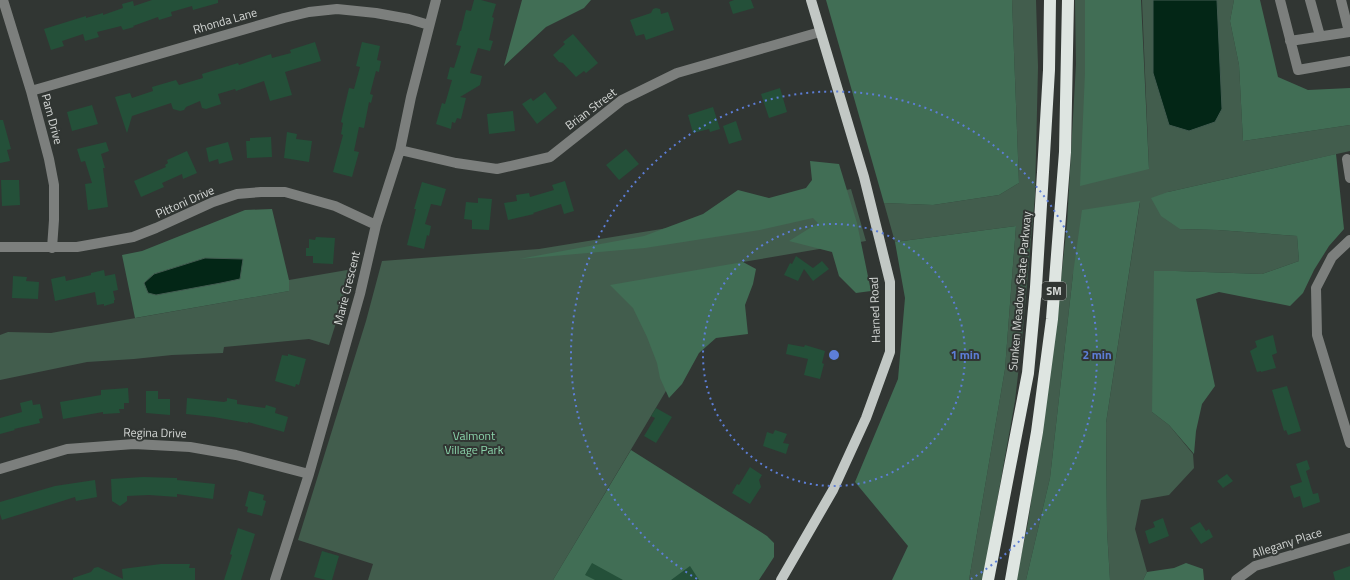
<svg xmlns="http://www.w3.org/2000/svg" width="1350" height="580" viewBox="0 0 1350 580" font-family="'Titillium Web',sans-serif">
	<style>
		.green { fill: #425d4d }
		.forest { fill: #416e55; fill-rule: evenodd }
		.water { fill: #032616; stroke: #425b50 }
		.building { fill: #245039 }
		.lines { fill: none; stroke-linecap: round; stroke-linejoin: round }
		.minor { stroke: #7c7f7d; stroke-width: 10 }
		.major { stroke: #c2c8c5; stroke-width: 10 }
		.highway { stroke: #dee5e1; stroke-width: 12 }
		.ring { fill: none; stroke: #5d7ed7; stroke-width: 2; stroke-dasharray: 2 4 }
		.labels { text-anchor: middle; stroke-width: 4; stroke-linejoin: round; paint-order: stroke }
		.shield { fill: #313633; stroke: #a4a7a5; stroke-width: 1 }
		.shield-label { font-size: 11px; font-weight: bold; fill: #d5d8d6 }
		.street-label { font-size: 12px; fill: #d5d8d6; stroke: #313633 }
		.park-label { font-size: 12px; fill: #8bd4ab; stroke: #313633 }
		.centre { fill: #5d7ed7; stroke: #313633; stroke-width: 2 }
		.ring-label { font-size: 12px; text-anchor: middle; font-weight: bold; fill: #5d7ed7; stroke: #313633; stroke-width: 4; stroke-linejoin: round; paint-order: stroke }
	</style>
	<rect width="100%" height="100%" fill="#313633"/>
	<path class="green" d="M1012,0H1036L1038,67L1035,196L1022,339L1015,401L983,580H969L1005,369L1016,226L895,242L884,203L933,205L999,195L1019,183Z
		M1075,0H1085V73L1149,169L1142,0H1234L1230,21L1239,65L1243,141L1350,125V151L1168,192L1180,229L1218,230L1297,236L1299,261L1262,274L1176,271L1152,412L1169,425L1193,454L1194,468L1169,495L1141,500L1135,529L1147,572L1143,580H1110L1107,530L1106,423L1140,202L1073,274L1050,478L1026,580H1016L1028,522L1053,353L1067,224L1076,64Z
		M851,189L866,241L743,262L553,580H368L373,564L298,540L366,321L382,261L539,249L686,225Z
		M353,269L329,345L309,339L224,347L223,353L172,355L134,359L87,362L0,380V335L8,332L51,333L289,291V280Z"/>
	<path class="forest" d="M522,0H591L584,8L546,27L504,66Z
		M826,0H1012L1019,183L999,195L933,205L884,203Z
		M1085,0H1141L1149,169L1080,186L1085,73Z
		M1234,0H1260L1278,77L1308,90L1350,88V125L1243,141L1239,65L1230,21Z
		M1336,154L1344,229L1329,246L1314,270L1303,293L1290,306L1219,292L1196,299L1215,386L1202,404L1196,431L1194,454L1169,425L1152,412L1154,271H1176L1262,274L1299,261L1297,236L1218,230L1180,229L1161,216L1151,198L1168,192Z
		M810,161L839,164L857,223L871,291L856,293L839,276L832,252L789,241L818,223L813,218L760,230L645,248L519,259L644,236L703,214L738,190L769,198L806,188L812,180Z
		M1140,201L1106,423L1107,530L1110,580H1026L1050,478L1073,274L1082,210Z
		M272,209L289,280V291L135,318L122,255L142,251L245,210ZM205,258L144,283L154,274Z
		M1016,226L1005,369L969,580H892L908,546L855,482L898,379L905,298L895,242Z
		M743,262L756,269L753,284L745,305L748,334L716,338L699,353L682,384L669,398L660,378L657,363L647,337L633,308L610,285Z
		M631,450L767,536L774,543V557L759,580H553Z
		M1186,563L1203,569L1204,580H1143L1147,572L1174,568Z"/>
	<path class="water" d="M1153,0H1217L1222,109L1215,122L1189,131L1169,125L1153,73Z
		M205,258L243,259L240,279L221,283L156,295L148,293L144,283L154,274Z"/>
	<path class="building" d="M152,0H218V3L193,10L192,6L171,12L172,16L159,20L158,17L133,26L134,27L123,30L121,26L97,32L99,37L85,41L83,34L62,41L64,46L51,50L44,29L86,16V18L103,13V15L123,8L122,4L133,1L134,6Z
		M474,0H481L496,4L492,17L494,18L489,40L493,41L490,51L478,48L470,73L482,76L480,85L460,97L466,98L461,119L457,118L455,123L452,122L451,129L436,124L442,103L445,104L452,80L447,79L450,67L454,68L461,46L456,45L460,31H461L466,10L471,11Z
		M734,0H751L754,8L733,14L729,2Z
		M656,8L660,9L661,14L668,12L674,30L646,40L644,34L636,36L630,20L651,13L653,9Z
		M573,34L598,63L586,73L584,71L576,77L563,63L559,62L553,55L565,44L563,42Z
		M315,42L321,61L285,72L292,95L270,101L264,81L236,91L235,89L218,94L221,104L206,109L202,108L200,101L186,107L184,110L180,111L173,109L171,103L132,116L127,133L115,97L130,93L132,98L153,91L152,87L176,80L179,85L203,78L202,74L212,71L238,63L239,65L271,54L272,58L291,53L290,50Z
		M362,42L380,46L377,60L381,61L379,72L376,71L370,94L373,95L371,103L369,102L364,128L359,127L354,151L359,152L352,177L333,172L343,135L341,134L343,123L341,122L349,88L354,89L360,67L356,66Z
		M780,88L787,112L769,118L761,94Z
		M545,92L557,108L537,124L522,104L531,98L533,101Z
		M92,105L98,124L72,131L67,112Z
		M713,107L720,129L710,132L709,129L693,133L688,115Z
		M513,111L515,131L489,134L487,114Z
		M0,120H3L11,149L7,150L10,161L0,163Z
		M736,121L742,140L729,144L723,126Z
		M287,132L297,134L296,139L312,141L309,162L284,158Z
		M271,137L272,157L247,158L246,141H250V138Z
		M106,142L109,151L101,154L105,168H103L108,207L88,210L85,184L92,183L85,161L81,162L77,149Z
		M228,142L233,160L219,164L218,159L209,162L206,148Z
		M626,149L639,164L619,180L606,165Z
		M187,151L197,173L183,179L182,174L162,183L164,187L141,197L134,181L166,167L165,165L168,163L167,160Z
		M1,180H19L20,205L2,206Z
		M565,181L574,211L564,214L561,204L533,213L534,214L508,220L504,203L517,201L516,195L529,193L530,197L554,190L552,185Z
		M422,182L446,189L441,206L431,204L425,224L431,226L429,236L427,235L424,249L407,245L416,209H414Z
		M478,198L492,199L489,230L472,229V220L464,219L466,202L478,203Z
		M316,237L335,238L333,264L313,263V256H306V248H309V239L315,240Z
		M796,256L813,268L822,261L829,269L813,281L804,269L798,281L784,275L790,263L792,264Z
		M104,270L105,276L115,274L118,290L113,291L115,300H114V303L104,306V304L97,305L95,292L55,301L51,279L65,276L66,281L91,275V273Z
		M13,276L27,277L26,281L39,282L38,299L12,298Z
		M1273,335L1277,353L1272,355L1276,368L1261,372V371L1257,372L1250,351L1257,347L1255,341Z
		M788,344L804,347L805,345L825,351L822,363L824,364L820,379L804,375L808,359L786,354Z
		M288,354L306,359L299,385L296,384L295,387L275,381L282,355L288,356Z
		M1287,386L1301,431L1288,435L1286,430L1284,431L1272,390Z
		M128,388L129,403H124V409H119L120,413L103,414V412L63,419L60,402L101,395V390Z
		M146,391H158V399H170V415L146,413Z
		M187,398L224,402L227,401V398L237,400V404L265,408L266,405L276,408L275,413L288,417L284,432L248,422V423L214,417L186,414Z
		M32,400L33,405L40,404L43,418L39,419L40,423L14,429L15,430L0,434V418L22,412L20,403Z
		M656,408L672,417L656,443L644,436L655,418L651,416Z
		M775,430L787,434L783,443L789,444L786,454L763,446L767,432L773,434Z
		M1307,460L1310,469L1306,471L1313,494L1318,493L1320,502L1303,508L1300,496L1294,498L1290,486L1302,482L1296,464Z
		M750,467L762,475L759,480L761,487L750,504L732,493L737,484L739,485Z
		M1227,474L1233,481L1223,488L1217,481Z
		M143,477L177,478V480L215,484L213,499L177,494V497L149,495L127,496V501L120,506L112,501L111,479Z
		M95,480L97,497L76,501L75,497L2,520L0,514V502L55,486Z
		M249,491L264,495L263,500L266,501L262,516L247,512L248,507L245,506Z
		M1163,518L1169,536L1149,544L1145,531L1155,527L1153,522Z
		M1200,522L1206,531L1209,529L1213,537L1201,544L1190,528Z
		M238,528L255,534L241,580H224L232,555L230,554Z
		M322,551L339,556L332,580H326L314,577Z
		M592,563L623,580H595L585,575Z
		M161,564H190L189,568H195V580H73V578L91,572L94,568L98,567L123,579L122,569Z
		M690,566L699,580H671Z
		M1350,566V580H1335L1333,572Z"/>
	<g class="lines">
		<path class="minor" d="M3,0L31,91L49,159L54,185V220L52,248
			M1280,0L1298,70L1350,61
			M1310,0L1320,36
			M1341,0L1349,32
			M1290,41L1350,32
			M31,91L284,18L309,12L337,9L376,13L409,19L429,25
			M400,150L456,163L497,169L550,157L622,100L677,73L820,32
			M1347,159L1350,178
			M1350,240L1332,257L1316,288L1317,335L1350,443
			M0,247H77L133,237L156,228L213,202L237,194L261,192H285L335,206L376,225
			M0,469L67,449L134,444L190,447L236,455L309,474
			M275,580L309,474L360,294L376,225L400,150L411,97L436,0
			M1236,580L1255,566L1350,538"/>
		<path class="major" d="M781,580L833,490L866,418L890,352V282L864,177L811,0"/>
		<path class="highway" d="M988,580L1028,373L1036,287L1043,172L1049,70L1050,0
			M1011,580L1037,432L1052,319L1065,152L1068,0"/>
	</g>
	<g class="ring">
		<circle cx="834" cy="355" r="131"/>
		<path d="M697 579A263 263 0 1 1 971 579"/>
	</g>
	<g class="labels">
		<rect class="shield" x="1042" y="282" width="24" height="18" rx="3"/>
		<g class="shield-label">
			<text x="1054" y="295">SM</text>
		</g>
		<g class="street-label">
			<text transform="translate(225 21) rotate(-16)" y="4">Rhonda Lane</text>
			<text transform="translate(591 109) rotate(-37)" y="4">Brian Street</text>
			<text transform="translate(52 119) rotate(75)" y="4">Pam Drive</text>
			<text transform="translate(185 202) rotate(-24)" y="4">Pittoni Drive</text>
			<text transform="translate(347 288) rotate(-76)" y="4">Marie Crescent</text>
			<text transform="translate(1020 291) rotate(-85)" y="4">Sunken Meadow State Parkway</text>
			<text transform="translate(875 310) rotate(-92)" y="4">Harned Road</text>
			<text transform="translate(155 433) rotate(1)" y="4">Regina Drive</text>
			<text transform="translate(1287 543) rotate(-18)" y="4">Allegany Place</text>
		</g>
		<g class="park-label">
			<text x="474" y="440">Valmont<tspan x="474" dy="14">Village Park</tspan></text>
		</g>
	</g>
	<circle cx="834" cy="355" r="6" class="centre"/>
	<g class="ring-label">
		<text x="965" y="359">1 min</text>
		<text x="1097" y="359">2 min</text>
	</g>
</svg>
